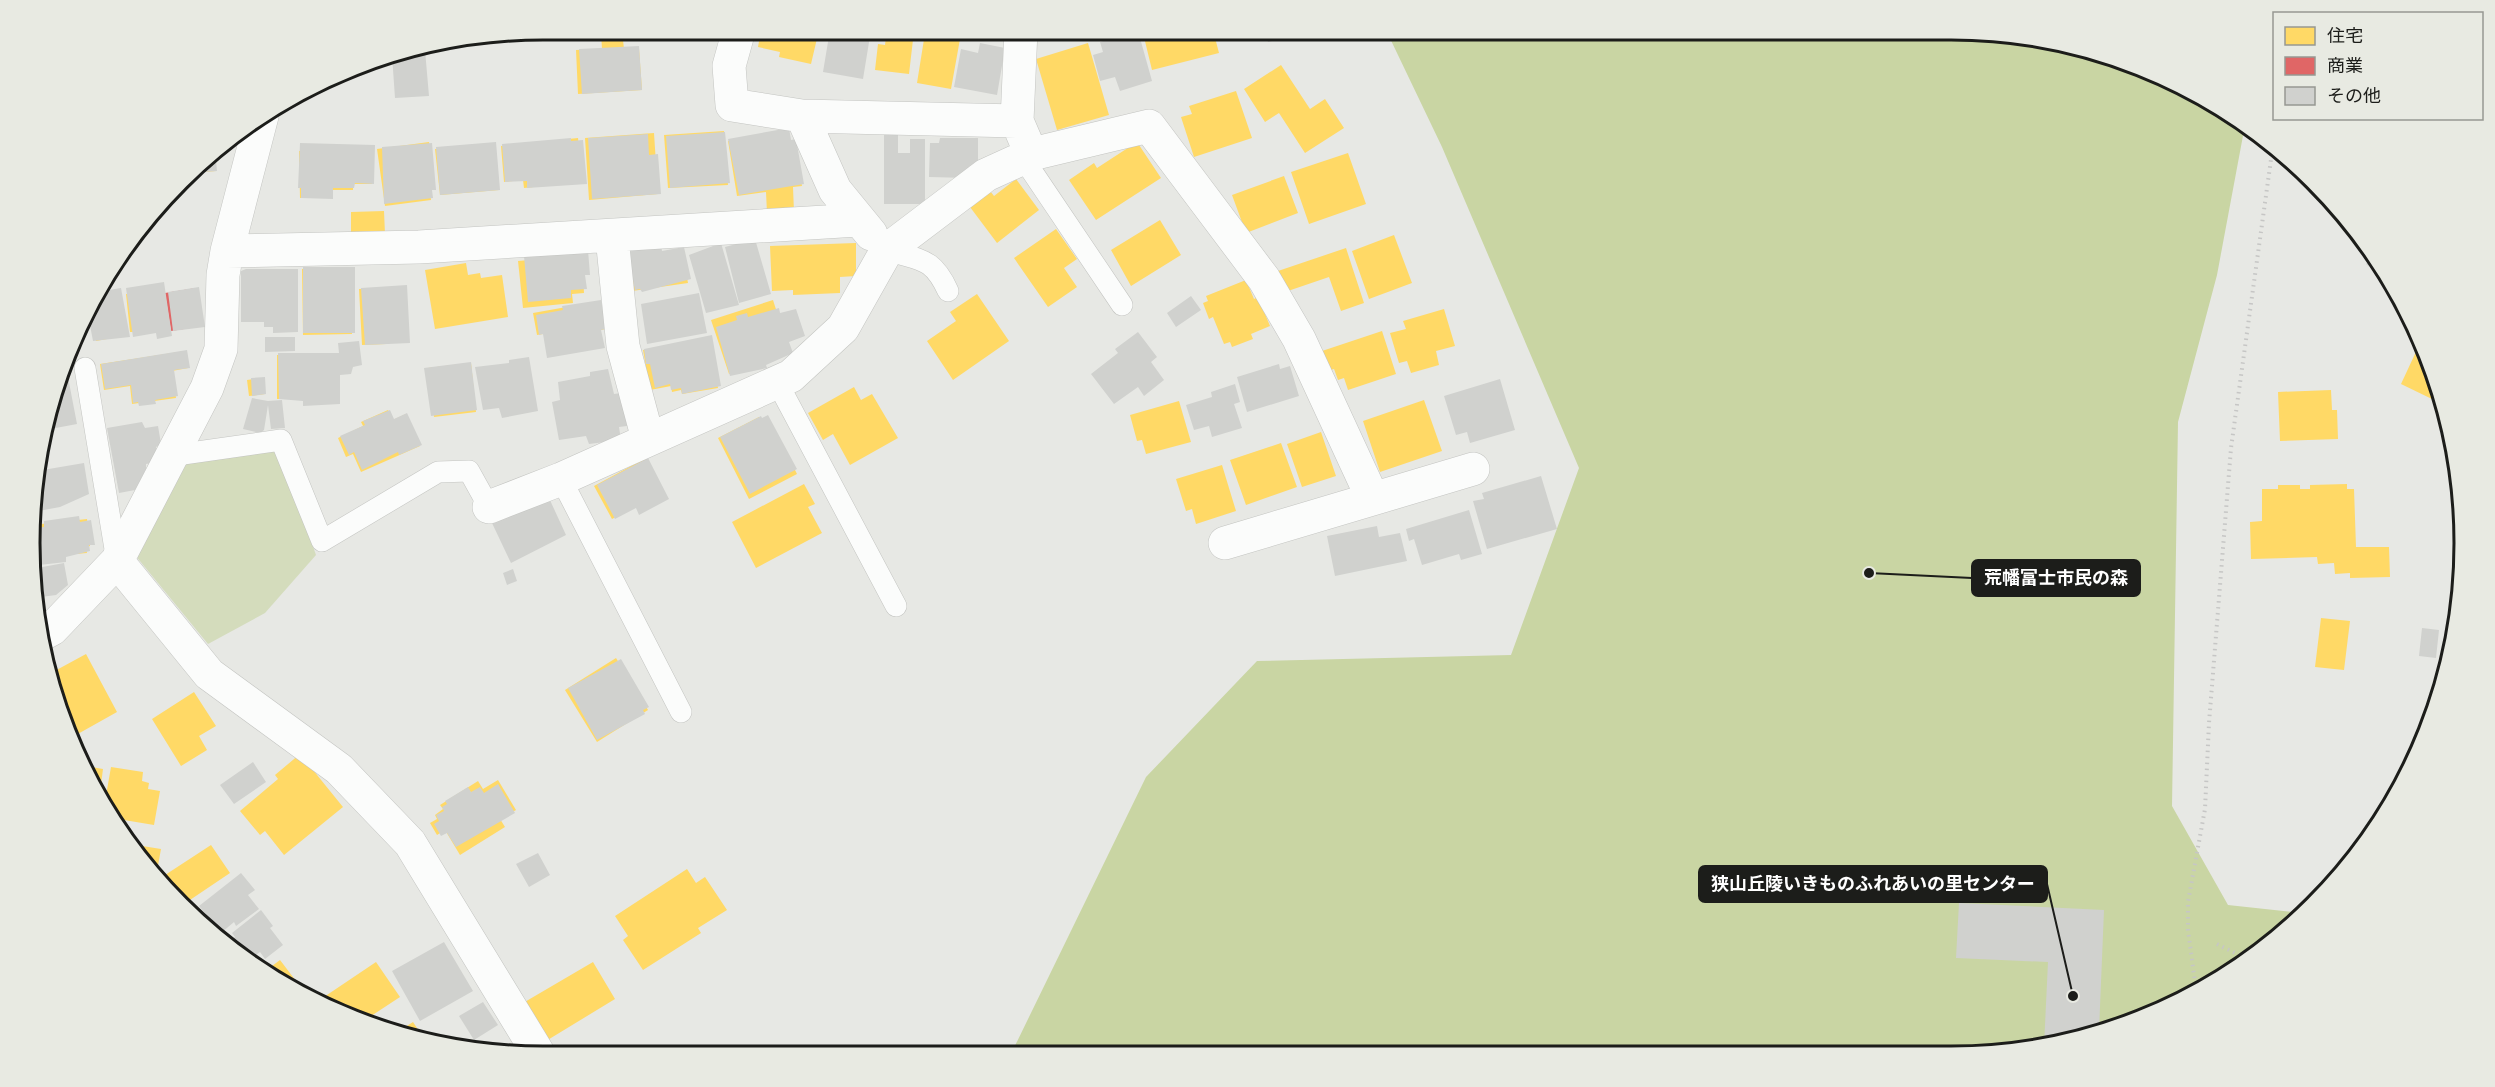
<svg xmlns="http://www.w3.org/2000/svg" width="2495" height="1087" viewBox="0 0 2495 1087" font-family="'Nunito Sans','Noto Sans JP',sans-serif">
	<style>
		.green { fill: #d4dcbc }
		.forest { fill: #c9d5a3 }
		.homes { fill: #ffd966 }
		.shops { fill: #e06666 }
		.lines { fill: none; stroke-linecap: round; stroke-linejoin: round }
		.stream { stroke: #a5b475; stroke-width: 12 }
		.building { fill: #d0d1ce }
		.lane-casing { stroke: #c3c4c1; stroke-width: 22 }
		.street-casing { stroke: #c3c4c1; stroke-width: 34 }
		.path { stroke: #c6c6c5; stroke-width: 4; stroke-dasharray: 1.5 4.5; stroke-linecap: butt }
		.lane { stroke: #fbfcfb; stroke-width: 21 }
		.street { stroke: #fbfcfb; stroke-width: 33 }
		.rim { fill: none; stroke: #1c1d1a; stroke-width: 3 }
		.leader { fill: none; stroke: #1c1d1a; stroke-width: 2 }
		.callout-dot { fill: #1c1d1a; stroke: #e8eae2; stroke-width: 2 }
		.callout { fill: #1c1d1a; stroke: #1c1d1a; stroke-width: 2 }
		.callout-label { font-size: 18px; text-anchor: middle; font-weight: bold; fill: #fff }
	</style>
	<rect width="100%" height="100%" fill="#e7e8e4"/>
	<path class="green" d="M279,450L316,555L265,613L208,644L135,555L182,464Z"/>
	<path class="forest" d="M1386,30H1952L2117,57L2209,99L2245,125L2217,275L2178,422L2172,806L2228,905L2302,913L2264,951L2148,1018L2019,1053L1010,1056L1146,777L1257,661L1511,655L1579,468L1442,147Z"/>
	<path class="homes" d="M761,30H819L811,64L779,57L780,52L758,47Z
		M887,30L914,31L909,74L875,70L878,44L885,45Z
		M1039,30H1057V31L1041,35Z
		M1156,30H1213L1219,53L1152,70L1143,33Z
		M622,31L624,49H639L642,90L578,94L576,50L602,49L601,33Z
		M925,33L960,39L951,89L917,83Z
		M1088,43L1109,115L1057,130L1036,59Z
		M1281,65L1310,109L1325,99L1344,128L1305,153L1279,113L1265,122L1244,89Z
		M1236,91L1252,138L1194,157L1181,117L1192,114L1189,106Z
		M724,131L728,185L668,188L664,135Z
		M788,132L789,143L795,142L802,186L793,187L794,212L767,213L766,192L737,196L728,141Z
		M654,133L658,194L589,200L585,138Z
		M578,138L583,182L524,188L523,180L504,182L501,146Z
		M429,142L435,190H430L431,200L385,206L377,149Z
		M1137,142L1161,178L1096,220L1069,180L1094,163L1097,168Z
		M495,143L499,190L440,195L435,149Z
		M215,150L216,171L192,173L205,157Z
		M371,150L372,184H353V190H332V198H300L299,151Z
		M1348,153L1366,204L1309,224L1291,172Z
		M1284,176L1298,213L1246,233L1232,195Z
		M1016,179L1039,210L997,243L967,203L987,187L994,196Z
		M384,211L385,234L351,235V212Z
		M1160,220L1181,255L1131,286L1111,250Z
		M2348,220L2365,241L2361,245L2341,227Z
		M1056,229L1077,259L1064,268L1077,287L1048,307L1014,258Z
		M1394,235L1412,283L1369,299L1352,251Z
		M856,243V276L840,277V293L793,295V290L772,291L770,246Z
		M1346,248L1364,303L1341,311L1329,277L1285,292L1278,271Z
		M682,249L688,283L632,291L627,257Z
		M587,255L588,275H583L584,293L572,294L573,303L523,308L518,261Z
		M466,263L468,275L480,273L481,278L502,275L508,317L435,329L425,270Z
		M350,267L352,334L303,335L302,269Z
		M1246,280L1254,299L1258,297L1270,326L1251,334L1253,339L1232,347L1230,342L1224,344L1213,317L1209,319L1203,303L1208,301L1206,296Z
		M405,287L408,337H386V344L362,345L359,289Z
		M161,290L167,332H130L126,294Z
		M120,292L126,329L112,331V338L96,341L91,308L95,296Z
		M977,294L1009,341L953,380L927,341L956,321L950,312Z
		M773,300L790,353L729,374L711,320Z
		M600,301L605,329L598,331L601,346L552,355L549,333L537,335L533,313Z
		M1444,309L1455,346L1436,351L1439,365L1411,373L1407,361L1399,363L1390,333L1406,329L1403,321Z
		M1382,331L1396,374L1348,390L1344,378L1338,380L1334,369L1328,371L1322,351Z
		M710,339L718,388L682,394L681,390L672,392L671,386L650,390L643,350Z
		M2421,341L2439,388L2434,400L2401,384Z
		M186,351L188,368L172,371L176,398L132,404L130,386L104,390L100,364Z
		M337,354L338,403L309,404V398L277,399V355Z
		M471,363L476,412L434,417L428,368Z
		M66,374L75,422L46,428L65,378Z
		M262,378L265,394L249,396L247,380Z
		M854,387L861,400L872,394L898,438L850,465L833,434L823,440L808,413Z
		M2331,390L2332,410H2337L2338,439L2280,441L2278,392Z
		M1424,400L1442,451L1380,472L1363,421Z
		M1179,401L1191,442L1146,454L1142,440L1137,441L1130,415Z
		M388,410L393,420L406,414L420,446L361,472L353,454L346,457L338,438L363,426L361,422Z
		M759,417L782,459L788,456L797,474L749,499L718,438Z
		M1321,432L1336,476L1302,487L1287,444Z
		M1281,443L1297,487L1246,505L1230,460Z
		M646,458L663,492L612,519L594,486Z
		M1222,465L1236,511L1196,524L1192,509L1186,511L1176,479Z
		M804,484L815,504L808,507L822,533L756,568L732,522Z
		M2347,484V489H2354L2356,547H2389L2390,577L2350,578V573L2335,574L2334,563L2318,564L2317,557L2251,559L2250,522L2262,521V489H2278V485H2300V489H2310V485Z
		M87,519L90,546L86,547L87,553L64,555L65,561L36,564L33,529L41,527V524Z
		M2321,618L2350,621L2344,670L2315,667Z
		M86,654L117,712L76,735L51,673Z
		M616,658L648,710L597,742L565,690Z
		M194,692L216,726L199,736L207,750L181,766L152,719Z
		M300,754L343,807L284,855L265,831L260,835L240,811L278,779L275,775Z
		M86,766L103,769L99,800Z
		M111,767L143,772L142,781L149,783L148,789L160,791L154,825L118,819L119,816L110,815L104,807Z
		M498,780L516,810L500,819L505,827L460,855L445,830L437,835L430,823L437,819L435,815L443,809L440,805L478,781L483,789Z
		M136,845L161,849L157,871Z
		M211,845L230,873L184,904L162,877Z
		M687,869L696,883L705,877L727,910L698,928L701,933L643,970L623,940L628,936L615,916Z
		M280,960L309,998L287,988L264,972Z
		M376,962L400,997L362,1022L326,1006L321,999Z
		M593,962L615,999L546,1041L523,1003Z
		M413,1022L423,1037L396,1033Z"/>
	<path class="shops" d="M196,288L203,326L171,331L165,293Z"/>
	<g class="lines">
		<path class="stream" d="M35,589L38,611"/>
	</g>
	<path class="building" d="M659,30H698V31L660,37Z
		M830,30H871L863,79L823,72Z
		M1265,30H1302L1303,33L1268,42Z
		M1132,33L1134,39L1140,38L1152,81L1120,91L1115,77L1100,81L1093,55L1103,52L1100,42Z
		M980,43L1005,48L997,95L954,87L961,49L978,53Z
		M639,46L642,90L582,94L579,49Z
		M425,50L429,96L395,98L392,55Z
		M789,128L791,140L796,139L804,184L739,195L728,139Z
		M725,132L730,183L670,188L666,136Z
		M648,134L649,155L658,154L661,194L592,199L588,138Z
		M884,135H898V153H910V139H925V204H884Z
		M571,138V141L583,140L587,184L527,188V181L505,182L502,144Z
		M940,138H978V166H969L968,178L929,177L930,143H939Z
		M496,142L500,190L440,195L436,147Z
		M300,143L375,145L374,184L355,183L354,188H333V199L301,198V188H298Z
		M432,143L436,190H432L433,198L384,204L382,147Z
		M215,150L217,171L192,173L205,157Z
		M755,239L771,294L739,303L725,247Z
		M721,243L739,305L706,313L689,255Z
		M661,245L662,251L684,247L691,279L642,292L640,289L635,290L627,252Z
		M588,250L590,275H585L587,289L571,290V298L528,302L524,256Z
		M2374,255L2386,275L2383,279L2366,264Z
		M303,267H355V333H303Z
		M246,269H298V332L273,333V327H264V322H241V271Z
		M164,282L172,336L157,339L156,333L133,337L126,288Z
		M407,285L410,343L365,345L361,288Z
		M199,287L205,327L173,331L168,292Z
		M121,288L130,337L93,341L88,315L97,292Z
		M699,293L707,333L647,344L641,304Z
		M1191,296L1201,310L1176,327L1167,313Z
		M601,300L606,329L601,330L605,348L547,358L543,334L539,335L536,315L563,310L562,306Z
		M779,308L780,313L796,309L805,336L789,342L793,353L766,365L767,368L730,376L716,327L737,320L736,316L747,313L748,317Z
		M1138,332L1157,357L1151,362L1164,380L1144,396L1138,387L1114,404L1091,374L1118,353L1115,349Z
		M712,335L721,386L682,394L681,388L671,390L670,384L655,388L650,364H646L644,349Z
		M265,337H295V351L265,352Z
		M359,341L362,365L353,367L351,374L340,375V404L303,406V401L279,399L278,353H339L338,343Z
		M187,350L190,368L174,370L178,396L155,400L156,404L139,406L138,402L133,403L131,385L105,389L101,364Z
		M529,357L538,411L502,418L499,408L483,410L475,367L509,363V360Z
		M471,362L477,410L431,416L424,368Z
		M1279,364L1280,369L1290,366L1299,396L1247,412L1237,377Z
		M608,369L614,394L621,393L627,426L619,427L621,440L589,444L586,436L559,440L552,402L560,400L558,382L590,376V372Z
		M67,372L77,424L45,430Z
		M265,377L266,394L252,396L251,378Z
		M1500,379L1515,430L1470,443L1467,432L1456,435L1444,396Z
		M1235,384L1240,402L1234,404L1242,428L1212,437L1209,426L1194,430L1186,405L1212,397L1211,392Z
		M252,398L268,401L282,400L285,428L271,429L268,405L264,430L260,433L243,429Z
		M390,410L394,419L407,413L422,445L399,455L398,452L362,470L354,452L349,455L340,436L365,425L363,421Z
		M768,415L797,469L750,494L720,437L761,416L762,418Z
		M142,422L145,428L158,426L161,444L156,447L157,452L151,463L146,464V469L135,490L119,493L107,428Z
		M648,458L669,499L639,515L636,508L615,519L597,485Z
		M84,463L89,494L60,507L33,512L37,471Z
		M1541,476L1557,529L1487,549L1473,501L1484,499L1482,493Z
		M545,498H549L566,535L511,563L492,523Z
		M1469,510L1482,554L1461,560L1459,554L1422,565L1414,539L1409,541L1406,529Z
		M79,516L80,522L91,520L95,545H89L90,551L66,557V562L39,565L34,528L44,527V521Z
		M1377,526L1379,537L1400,533L1407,561L1335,576L1327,536Z
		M64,563L68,585L56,595L41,597L37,568Z
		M513,569L517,581L507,585L503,573Z
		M2422,628L2439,630L2436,658L2419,656Z
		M621,659L649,707L643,710L645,714L597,740L568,688Z
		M253,762L266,782L234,804L220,785Z
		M498,784L515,813L456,847L447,833L441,836L434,824L439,821L436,815L444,811L442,807L447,804L445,801L468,787L471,792L480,787L484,793Z
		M538,853L550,875L529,887L516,864Z
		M241,873L255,890L248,895L259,909L236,926L234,922L221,933L199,906Z
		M1959,903L2104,910L2099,1031L2044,1046L2048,962L1956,958Z
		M261,910L273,926L270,928L283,945L265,959L260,952L248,961L231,948L233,946L230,941L235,937L232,933Z
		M444,942L473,991L420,1021L392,971Z
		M483,1002L498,1025L474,1040L459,1016Z"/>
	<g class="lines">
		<g class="lane-casing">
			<path id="lane" d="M1023,158L1122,305
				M887,250C920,261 932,256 948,291
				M85,368L117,561
				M777,382L896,606
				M169,456L281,440L322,541L438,472L469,471L489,507
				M561,479L681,712"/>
		</g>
		<g class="street-casing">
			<path id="street" d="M739,30L729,66L732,105L802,116L1017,121
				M1021,30L1017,121L1026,142
				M802,116L835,190L871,234
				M612,237L623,346L648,439
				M227,251L419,247L858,220
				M489,507L561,479L791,376L843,328L887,250L986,175L1032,154L1149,126L1264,279L1299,339L1372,497
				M1225,543L1473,469
				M117,561L207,388L221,349L223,275L227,251L262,116
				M39,636L52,629L117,561L209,674L339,769L410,843L540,1056"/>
		</g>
		<path class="path" d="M2217,944L2249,960
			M2196,990L2188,930V902L2205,809L2209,723L2231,448L2273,145"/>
		<use href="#lane" class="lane"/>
		<use href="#street" class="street"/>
	</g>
	<path d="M0 0H2495V1087H0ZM543 40H1951A503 503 0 0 1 2454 543V543A503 503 0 0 1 1951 1046H543A503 503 0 0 1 40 543V543A503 503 0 0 1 543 40Z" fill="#e8eae2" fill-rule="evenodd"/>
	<path class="rim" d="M543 40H1951A503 503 0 0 1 2454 543V543A503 503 0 0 1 1951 1046H543A503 503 0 0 1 40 543V543A503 503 0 0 1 543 40Z"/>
	<path class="leader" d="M1869 573L1972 578M2073 996L2047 884"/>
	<g class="callout-dot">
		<circle cx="1869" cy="573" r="6"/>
		<circle cx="2073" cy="996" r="6"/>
	</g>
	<g class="callout">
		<rect x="1972" y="560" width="168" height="36" rx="6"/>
		<rect x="1699" y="866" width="348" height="36" rx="6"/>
	</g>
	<g class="callout-label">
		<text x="2056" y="584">荒幡富士市民の森</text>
		<text x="1873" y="890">狭山丘陵いきものふれあいの里センター</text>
	</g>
	<rect x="2273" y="12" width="210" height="108" fill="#e8eae2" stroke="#969892" stroke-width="1.5"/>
	<rect x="2285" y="27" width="30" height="18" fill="#ffd966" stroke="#969892" stroke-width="1.5"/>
	<text x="2327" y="42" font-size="18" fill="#1c1d1a">住宅</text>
	<rect x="2285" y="57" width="30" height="18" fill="#e06666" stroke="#969892" stroke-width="1.5"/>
	<text x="2327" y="72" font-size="18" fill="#1c1d1a">商業</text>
	<rect x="2285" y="87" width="30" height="18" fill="#d0d1ce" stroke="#969892" stroke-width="1.5"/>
	<text x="2327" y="102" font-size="18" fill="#1c1d1a">その他</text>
</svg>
